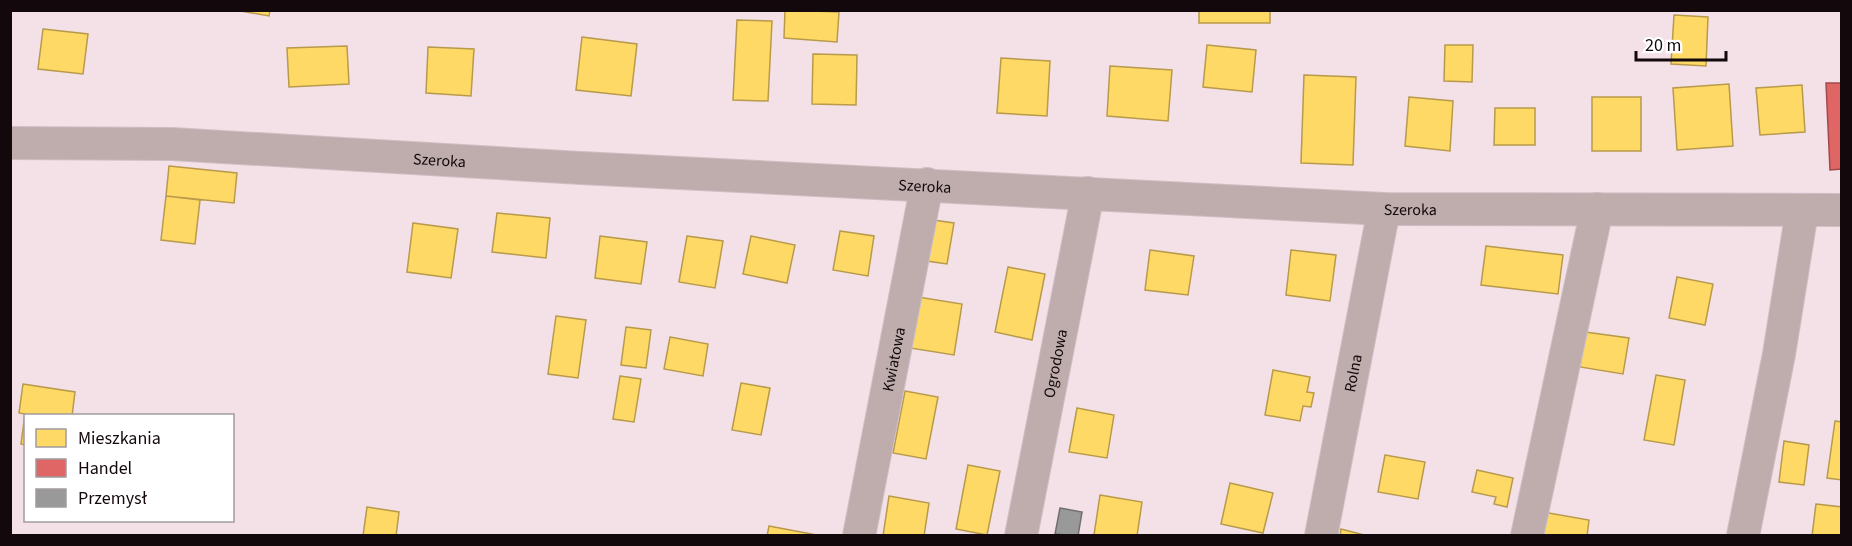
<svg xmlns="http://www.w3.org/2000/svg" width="1852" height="546" viewBox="0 0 1852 546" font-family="'Source Sans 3',sans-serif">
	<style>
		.homes { fill: #ffd966; stroke: #b89a4b; stroke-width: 1.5 }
		.shops { fill: #e06666; stroke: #a24a4b; stroke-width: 1.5 }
		.industry { fill: #999; stroke: #716e6f; stroke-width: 1.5 }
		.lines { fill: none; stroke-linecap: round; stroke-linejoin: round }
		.minor-casing { stroke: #cebfc5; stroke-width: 34 }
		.minor { stroke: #beadac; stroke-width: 32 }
		.labels { text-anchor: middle; stroke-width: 6; stroke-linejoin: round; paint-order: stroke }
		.street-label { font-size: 16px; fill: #13080c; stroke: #fff }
	</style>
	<rect width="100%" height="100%" fill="#f4e0e7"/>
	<path class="homes" d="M235,10H270L269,16Z
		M785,10L839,12L837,42L784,38Z
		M1199,10H1270V23H1199Z
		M1674,15L1708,17L1706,66L1671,64Z
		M737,20L772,21L768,101L733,100Z
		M43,29L88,34L83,74L38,69Z
		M582,37L637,44L631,96L576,90Z
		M1207,45L1256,50L1252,92L1203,87Z
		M1445,45H1473L1472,82L1444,81Z
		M347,46L349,84L289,87L287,48Z
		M428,47L474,49L471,96L426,93Z
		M813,54L857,55L856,105L812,104Z
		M1001,58L1050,61L1047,116L997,113Z
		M1110,66L1172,70L1168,121L1107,116Z
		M1304,75L1356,77L1353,165L1301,163Z
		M1729,84L1733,146L1677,150L1673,88Z
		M1802,85L1805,132L1760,135L1756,88Z
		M1409,97L1453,101L1450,151L1405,146Z
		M1592,97H1641V151H1592Z
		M1495,108H1535V145H1494Z
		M169,166L237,173L234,203L166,196Z
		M166,196L200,200L195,244L161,240Z
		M497,213L550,218L546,258L492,252Z
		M933,220L954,223L947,264L927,261Z
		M413,223L458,229L451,278L407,272Z
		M840,231L874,236L868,276L833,270Z
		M600,236L647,242L641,284L595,278Z
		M687,236L723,241L715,288L679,282Z
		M751,236L795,245L787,283L743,274Z
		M1486,246L1563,255L1558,294L1481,285Z
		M1150,250L1194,256L1188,295L1145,290Z
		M1291,250L1336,255L1330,301L1286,295Z
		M1008,267L1045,274L1032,340L995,332Z
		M1677,277L1713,284L1705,325L1669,318Z
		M918,297L962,304L954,355L910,348Z
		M556,316L586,320L578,378L548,374Z
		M626,327L651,330L646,368L621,365Z
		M1585,332L1629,338L1623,374L1580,367Z
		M670,337L708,344L703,376L664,369Z
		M1273,370L1310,377L1307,392L1314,393L1311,407L1303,406L1300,421L1265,415Z
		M1656,375L1685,380L1674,445L1644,440Z
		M620,376L641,379L634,422L613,419Z
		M741,383L770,388L761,435L732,430Z
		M23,384L75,392L72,416H26V445L21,444L25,414L19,413Z
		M905,391L938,397L926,459L893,453Z
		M1077,408L1114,415L1107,458L1069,452Z
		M1835,421L1842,422V480L1827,478Z
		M1784,441L1809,445L1804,485L1779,482Z
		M1385,455L1425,462L1418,499L1378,492Z
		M968,465L1000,471L987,535L956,529Z
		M1477,470L1513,478L1507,507L1494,504L1496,497L1472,492Z
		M1230,483L1273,493L1263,533L1221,524Z
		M1100,495L1142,502L1137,536L1094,535Z
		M889,496L929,503L924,536H883Z
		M1816,504L1842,507V536H1812Z
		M367,507L399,512L396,536H363Z
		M1543,512L1589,520L1587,536H1538Z
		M769,526L822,536H767Z
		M1341,529L1368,536H1340Z"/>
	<path class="shops" d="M1826,83H1842V169L1830,170Z"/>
	<path class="industry" d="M1060,508L1082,512L1078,536L1055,534Z"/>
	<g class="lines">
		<g class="minor-casing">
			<g id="minor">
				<path id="s1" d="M10,143L172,144L581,168L1384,209L1842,210"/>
				<path id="s2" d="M859,536L927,184"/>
				<path id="s3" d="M1021,536L1088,193"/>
				<path id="s4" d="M1321,536L1384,209"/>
				<path d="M1527,536L1597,209"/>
				<path d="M1743,536L1779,354L1802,211"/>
			</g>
		</g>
		<use href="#minor" class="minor"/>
	</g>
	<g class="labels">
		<g class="street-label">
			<text dy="6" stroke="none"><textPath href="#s1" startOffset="430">Szeroka</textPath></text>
			<text dy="6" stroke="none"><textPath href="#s1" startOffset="916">Szeroka</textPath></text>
			<text dy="6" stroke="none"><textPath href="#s1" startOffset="1402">Szeroka</textPath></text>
			<text dy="6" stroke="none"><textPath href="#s2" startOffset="180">Kwiatowa</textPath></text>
			<text dy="6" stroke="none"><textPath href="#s3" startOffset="176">Ogrodowa</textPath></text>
			<text dy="6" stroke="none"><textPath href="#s4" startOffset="166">Rolna</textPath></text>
		</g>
	</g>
	<rect width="1852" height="546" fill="none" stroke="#13080c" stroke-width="24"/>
	<rect x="24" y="414" width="210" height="108" fill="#ffffff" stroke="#a19c9e" stroke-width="1.5"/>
	<rect x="36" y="429" width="30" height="18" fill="#ffd966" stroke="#a19c9e" stroke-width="1.5"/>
	<text x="78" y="444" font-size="18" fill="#13080c">Mieszkania</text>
	<rect x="36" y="459" width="30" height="18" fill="#e06666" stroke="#a19c9e" stroke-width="1.5"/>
	<text x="78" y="474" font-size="18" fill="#13080c">Handel</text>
	<rect x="36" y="489" width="30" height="18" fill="#999999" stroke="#a19c9e" stroke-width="1.5"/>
	<text x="78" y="504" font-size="18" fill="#13080c">Przemysł</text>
	<path d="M1636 51v9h90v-9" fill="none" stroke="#13080c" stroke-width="3"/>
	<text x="1645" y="51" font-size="18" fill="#13080c" stroke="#ffffff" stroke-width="4.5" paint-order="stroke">20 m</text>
</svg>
